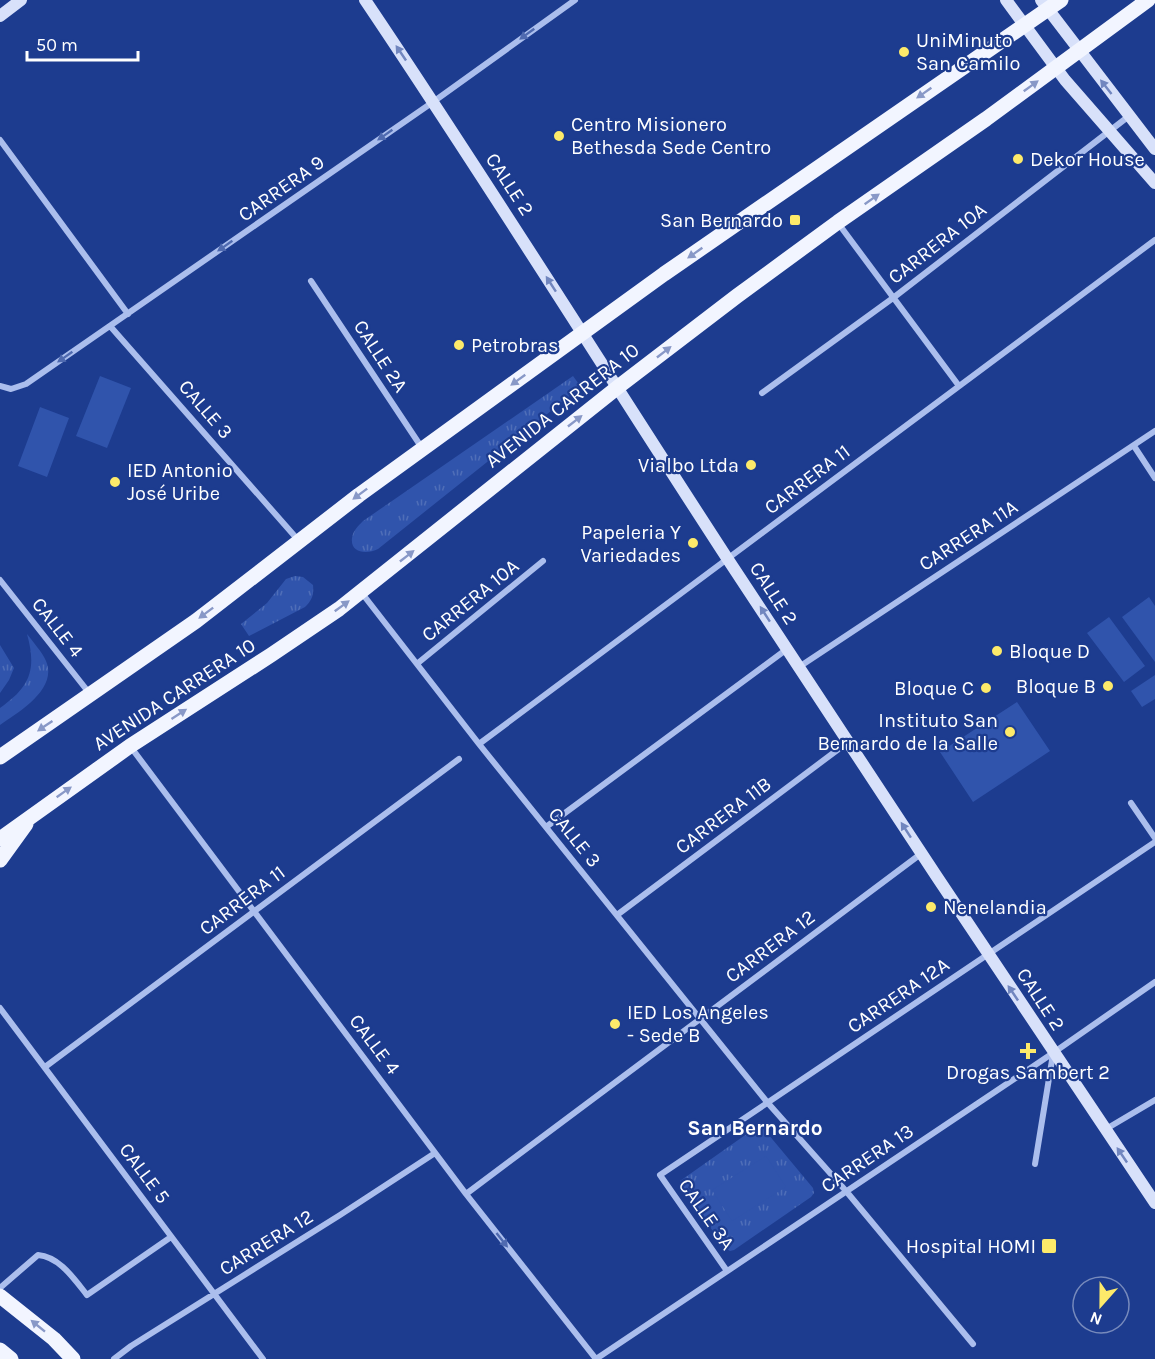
<svg xmlns="http://www.w3.org/2000/svg" width="1155" height="1359" viewBox="0 0 1155 1359" font-family="Karla,sans-serif">
	<style>
		.grass { fill: url(#grass-tufts) }
		.pitch { fill: #3054ac }
		.lines { fill: none; stroke-linecap: round; stroke-linejoin: round }
		.street { stroke: #abbeed; stroke-width: 6 }
		.secondary { stroke: #d8e1fa; stroke-width: 12 }
		.primary { stroke: #f2f5ff; stroke-width: 15 }
		.oneway { fill: #4f6ab0 }
		.oneway2 { fill: #7186bf }
		.oneway3 { fill: #8898c7 }
		.poi-dot { fill: #fdea6a; stroke: #1d3c8f; stroke-width: 2 }
		.labels { text-anchor: middle; stroke-width: 4.5; stroke-linejoin: round; paint-order: stroke }
		.poi-label { font-size: 20px; fill: #fff; stroke: #1d3c8f; text-anchor: start }
		.street-label { font-size: 20px; fill: #fff; stroke: #1d3c8f }
		.neighbourhood-label { font-size: 21px; font-weight: bold; fill: #fff; stroke: #1d3c8f }
	</style>
	<defs>
		<pattern id="grass-tufts" width="24" height="20" patternUnits="userSpaceOnUse" patternTransform="scale(1.5)"><rect width="24" height="20" fill="#3054ac"/><path d="M3 7l-1-3M5 7V3M7 7l1-3M15 17l-1-3M17 17v-4M19 17l1-3" fill="none" stroke="#4f6eb8"/></pattern>
	</defs>
	<rect width="100%" height="100%" fill="#1d3c8f"/>
	<path class="grass" d="M573,376L581,387L378,549C368,554 350,554 352,538C353,531 358,526 363,521Z
		M295,576L303,577L313,585C314,595 312,600 305,607L249,636L241,624L267,603L286,579Z
		M27,634C33,642 42,652 46,661C58,689 19,712 0,725V708C30,687 37,670 27,634Z
		M0,645L14,668L9,680L0,693Z
		M758,1126L763,1128L813,1188L814,1193L811,1197L734,1250L730,1251L725,1248L680,1185V1181Z"/>
	<path class="pitch" d="M100,376L131,388L107,448L76,436Z
		M40,407L69,418L47,477L18,466Z
		M1149,597L1155,606V662L1122,617Z
		M1109,617L1145,666L1124,682L1087,633Z
		M1155,675V699L1142,707L1131,691Z
		M1017,702L1050,751L973,802L940,752Z
		M766,1156L786,1187L732,1221L712,1190Z"/>
	<g class="lines">
		<path class="street" d="M0,140L128,314
			M838,223L959,386
			M311,281L422,448
			M110,326L299,541
			M0,386L11,389L26,384L433,102L575,0
			M762,393L893,298L1129,116
			M1134,446L1155,478
			M0,580L90,694
			M361,592L479,744L767,1102L846,1191L973,1344
			M418,663L543,561
			M799,667L1155,431
			M479,744L1155,240
			M130,746L466,1194L596,1359
			M1131,803L1155,838
			M546,827L787,649
			M617,915L848,742
			M0,1008L263,1359
			M45,1067L459,759
			M1106,1129L1155,1100
			M1035,1164L1053,1054
			M466,1194L922,853
			M727,1271L660,1175L1155,842
			M1,1287L38,1255C60,1257 74,1279 87,1295L171,1237
			M114,1359L131,1346L340,1215L435,1153
			M596,1359L1053,1053L1155,982"/>
		<path class="secondary" d="M365,0C489,184 606,372 727,558C868,774 1011,989 1155,1203
			M1006,0L1065,80L1155,183
			M1041,0L1155,149
			M0,16L21,0"/>
		<path class="primary" d="M0,757L196,621L359,495L664,274L1061,0
			M0,839L130,746L271,655L339,609L618,387L737,296L838,222L986,119L1148,0
			M0,860L26,824
			M0,1296L54,1339L73,1359
			M0,1350L11,1359"/>
	</g>
	<defs><path id="oneway-solid" d="M-6-.8H1V-3.2L6.5 0L1 3.2V.8H-6Z" transform="scale(1.5)"/></defs>
	<g class="oneway">
		<use href="#oneway-solid" transform="translate(527 34) rotate(144)"/>
		<use href="#oneway-solid" transform="translate(385 135) rotate(145)"/>
		<use href="#oneway-solid" transform="translate(225 246) rotate(145)"/>
		<use href="#oneway-solid" transform="translate(65 357) rotate(145)"/>
		<use href="#oneway-solid" transform="translate(502 1240) rotate(52)"/>
	</g>
	<g class="oneway2">
		<use href="#oneway-solid" transform="translate(401 53) rotate(-124)"/>
		<use href="#oneway-solid" transform="translate(1106 87) rotate(-128)"/>
		<use href="#oneway-solid" transform="translate(551 284) rotate(-123)"/>
		<use href="#oneway-solid" transform="translate(765 614) rotate(-123)"/>
		<use href="#oneway-solid" transform="translate(906 830) rotate(-123)"/>
		<use href="#oneway-solid" transform="translate(1013 993) rotate(-124)"/>
		<use href="#oneway-solid" transform="translate(1122 1155) rotate(-124)"/>
	</g>
	<g class="oneway3">
		<use href="#oneway-solid" transform="translate(1031 86) rotate(-36)"/>
		<use href="#oneway-solid" transform="translate(924 93) rotate(145)"/>
		<use href="#oneway-solid" transform="translate(872 199) rotate(-35)"/>
		<use href="#oneway-solid" transform="translate(695 253) rotate(145)"/>
		<use href="#oneway-solid" transform="translate(664 352) rotate(-38)"/>
		<use href="#oneway-solid" transform="translate(518 380) rotate(144)"/>
		<use href="#oneway-solid" transform="translate(575 421) rotate(-38)"/>
		<use href="#oneway-solid" transform="translate(360 494) rotate(143)"/>
		<use href="#oneway-solid" transform="translate(407 556) rotate(-38)"/>
		<use href="#oneway-solid" transform="translate(342 606) rotate(-36)"/>
		<use href="#oneway-solid" transform="translate(206 613) rotate(143)"/>
		<use href="#oneway-solid" transform="translate(179 714) rotate(-33)"/>
		<use href="#oneway-solid" transform="translate(45 726) rotate(146)"/>
		<use href="#oneway-solid" transform="translate(64 792) rotate(-35)"/>
		<use href="#oneway-solid" transform="translate(38 1326) rotate(-141)"/>
	</g>
	<g class="poi-dot">
		<circle cx="904" cy="52" r="6"/>
		<circle cx="559" cy="136" r="6"/>
		<circle cx="1018" cy="159" r="6"/>
		<rect x="789" y="214" width="12" height="12" rx="3"/>
		<circle cx="459" cy="345" r="6"/>
		<circle cx="751" cy="465" r="6"/>
		<circle cx="115" cy="482" r="6"/>
		<circle cx="693" cy="543" r="6"/>
		<circle cx="997" cy="651" r="6"/>
		<circle cx="1108" cy="686" r="6"/>
		<circle cx="986" cy="688" r="6"/>
		<circle cx="1010" cy="732" r="6"/>
		<circle cx="931" cy="907" r="6"/>
		<circle cx="615" cy="1024" r="6"/>
		<path d="M1025 1042h6v6h6v6h-6v6h-6v-6h-6v-6h6z"/>
		<rect x="1041" y="1238" width="16" height="16" rx="3"/>
	</g>
	<g class="labels">
		<g class="poi-label">
			<text x="916" y="47">UniMinuto<tspan x="916" dy="23">San Camilo</tspan></text>
			<text x="571" y="131">Centro Misionero<tspan x="571" dy="23">Bethesda Sede Centro</tspan></text>
			<text x="1030" y="166">Dekor House</text>
			<text x="783" y="227" text-anchor="end">San Bernardo</text>
			<text x="471" y="352">Petrobras</text>
			<text x="739" y="472" text-anchor="end">Vialbo Ltda</text>
			<text x="127" y="477">IED Antonio<tspan x="127" dy="23">José Uribe</tspan></text>
			<text x="681" y="539" text-anchor="end">Papeleria Y<tspan x="681" dy="23">Variedades</tspan></text>
			<text x="1009" y="658">Bloque D</text>
			<text x="1096" y="693" text-anchor="end">Bloque B</text>
			<text x="974" y="695" text-anchor="end">Bloque C</text>
			<text x="998" y="727" text-anchor="end">Instituto San<tspan x="998" dy="23">Bernardo de la Salle</tspan></text>
			<text x="943" y="914">Nenelandia</text>
			<text x="627" y="1019">IED Los Angeles<tspan x="627" dy="23">- Sede B</tspan></text>
			<text x="1028" y="1079" text-anchor="middle">Drogas Sambert 2</text>
			<text x="1036" y="1253" text-anchor="end">Hospital HOMI</text>
		</g>
		<g class="street-label">
			<text transform="translate(510 184) rotate(57)" y="7">CALLE 2</text>
			<text transform="translate(281 188) rotate(-35)" y="7">CARRERA 9</text>
			<text transform="translate(937 243) rotate(-38)" y="7">CARRERA 10A</text>
			<text transform="translate(381 356) rotate(57)" y="7">CALLE 2A</text>
			<text transform="translate(562 405) rotate(-38)" y="7">AVENIDA CARRERA 10</text>
			<text transform="translate(206 409) rotate(49)" y="7">CALLE 3</text>
			<text transform="translate(807 479) rotate(-37)" y="7">CARRERA 11</text>
			<text transform="translate(968 535) rotate(-33)" y="7">CARRERA 11A</text>
			<text transform="translate(774 593) rotate(57)" y="7">CALLE 2</text>
			<text transform="translate(470 600) rotate(-39)" y="7">CARRERA 10A</text>
			<text transform="translate(58 627) rotate(52)" y="7">CALLE 4</text>
			<text transform="translate(174 694) rotate(-33)" y="7">AVENIDA CARRERA 10</text>
			<text transform="translate(723 815) rotate(-37)" y="7">CARRERA 11B</text>
			<text transform="translate(575 837) rotate(51)" y="7">CALLE 3</text>
			<text transform="translate(242 900) rotate(-37)" y="7">CARRERA 11</text>
			<text transform="translate(770 946) rotate(-37)" y="7">CARRERA 12</text>
			<text transform="translate(898 995) rotate(-34)" y="7">CARRERA 12A</text>
			<text transform="translate(1041 999) rotate(57)" y="7">CALLE 2</text>
			<text transform="translate(375 1044) rotate(53)" y="7">CALLE 4</text>
			<text transform="translate(867 1158) rotate(-34)" y="7">CARRERA 13</text>
			<text transform="translate(145 1173) rotate(53)" y="7">CALLE 5</text>
			<text transform="translate(707 1214) rotate(55)" y="7">CALLE 3A</text>
			<text transform="translate(266 1242) rotate(-32)" y="7">CARRERA 12</text>
		</g>
		<g class="neighbourhood-label">
			<text x="755" y="1135">San Bernardo</text>
		</g>
	</g>
	<g transform="translate(1101 1305) rotate(201)"><circle r="28" fill="#1d3c8f" stroke="#778abc" stroke-width="1.5"/>
	<path d="M0-4.5L10 22L0 15L-10 22Z" fill="#fdea6a"/>
	<text y="-9" font-size="16" font-weight="bold" text-anchor="middle" fill="#ffffff">N</text>
	</g>
	<path d="M27 51v9h111v-9" fill="none" stroke="#ffffff" stroke-width="3"/>
	<text x="36" y="51" font-size="18" fill="#ffffff" stroke="#1d3c8f" stroke-width="4.5" paint-order="stroke">50 m</text>
</svg>
